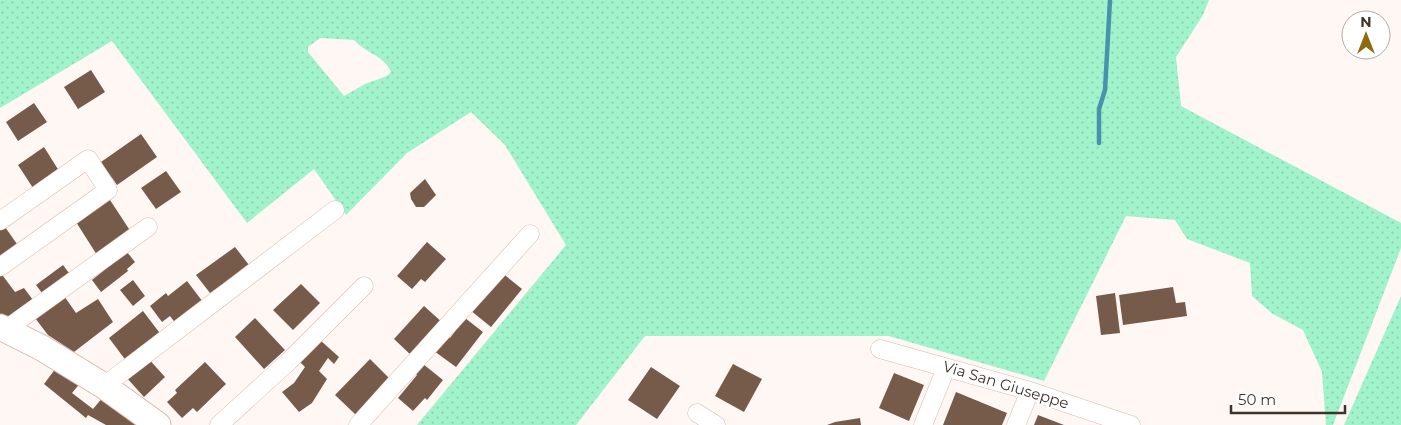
<svg xmlns="http://www.w3.org/2000/svg" width="1401" height="425" viewBox="0 0 1401 425" font-family="Montserrat,sans-serif">
	<style>
		.grass { fill: url(#grass-dots); fill-rule: evenodd }
		.lines { fill: none; stroke-linecap: round; stroke-linejoin: round }
		.stream { stroke: #4992ad; stroke-width: 4.5 }
		.building { fill: #765b4b }
		.minor-casing { stroke: #dab9aa; stroke-width: 19 }
		.secondary-casing { stroke: #dab9aa; stroke-width: 27 }
		.minor { stroke: #fff; stroke-width: 18 }
		.secondary { stroke: #fff; stroke-width: 25 }
		.labels { text-anchor: middle; stroke-width: 5; stroke-linejoin: round; paint-order: stroke }
		.street-label { font-size: 15px; fill: #3e322b; stroke: #fff }
	</style>
	<defs>
		<pattern id="grass-dots" width="8" height="8" patternUnits="userSpaceOnUse" patternTransform="scale(1.25)"><rect width="8" height="8" fill="#a0f3cb"/><path d="M2 2h.1M6 6h.1" fill="none" stroke="#8bd1ae" stroke-width="1.8" stroke-linecap="round"/></pattern>
	</defs>
	<rect width="100%" height="100%" fill="#fef7f4"/>
	<path class="grass" d="M0,0H1209L1203,15L1176,57L1181,106L1401,223V248L1333,425H1326L1322,372L1303,330L1273,314L1252,296L1250,263L1187,239L1175,220L1126,216L1044,381L889,336H645L576,425H417L566,245L505,145L471,112L407,153L346,215L314,169L247,223L112,41L0,108ZM320,38L354,40C365,53 384,55 391,72L387,76L365,84L344,96L308,52V47Z
		M1401,296V425H1344Z"/>
	<g class="lines">
		<path class="stream" d="M1099,143V109L1105,90L1110,0"/>
	</g>
	<path class="building" d="M91,70L105,92L78,109L64,87Z
		M34,103L47,122L18,141L6,122Z
		M141,134L157,157L117,185L101,162Z
		M44,147L61,174L35,191L18,165Z
		M166,171L181,192L156,209L141,188Z
		M425,179L436,195L424,207H416L411,199L410,193Z
		M110,200L131,232L97,255L76,222Z
		M3,224L19,247L0,261V226Z
		M427,242L446,259L425,282L421,279L412,289L397,276Z
		M235,247L249,265L210,293L196,275Z
		M127,252L135,262L127,269L128,271L101,292L92,280Z
		M63,265L72,277L45,297L36,285Z
		M0,272L15,292L24,288L33,300L9,318L0,315Z
		M501,272L522,289L491,327L470,310Z
		M133,280L145,296L133,306L120,290Z
		M187,281L203,302L176,324L170,316L162,322L150,306L166,293L168,296Z
		M301,284L320,303L293,330L273,310Z
		M1173,287L1176,303L1185,302L1187,316L1123,325L1119,295Z
		M62,293L76,313L98,299L113,322L74,352L48,335L32,314Z
		M1115,293L1120,333L1101,335L1096,296Z
		M424,306L444,324L413,357L394,339Z
		M143,311L162,336L127,362L109,338Z
		M255,318L285,350L264,369L235,337Z
		M465,318L483,332L456,367L434,351L447,335L450,338Z
		M320,340L339,357L334,364L328,358L319,371L327,379L312,403L299,412L282,392L294,383L305,367L299,361L314,349Z
		M147,357L165,377L144,397L126,377Z
		M370,359L390,379L356,415L335,395Z
		M205,362L226,384L197,412L193,408L182,418L167,402L177,393L175,390Z
		M59,364L81,382L72,393L93,409L103,397L140,425H106L88,415L86,418L44,384Z
		M423,364L443,380L427,400L425,398L413,411L398,398L417,375L415,373Z
		M733,364L762,379L744,412L715,396Z
		M651,367L680,386L657,419L628,400Z
		M894,373L924,385L909,421L879,408Z
		M956,392L1007,413L1002,425H943Z
		M1038,415L1064,425H1034Z
		M860,418L861,425H827L835,422Z"/>
	<g class="lines">
		<g class="minor-casing">
			<path id="minor" d="M0,221L88,159L108,190L0,267
				M5,330L148,227
				M880,349L1030,391L1131,425
				M104,386L335,210
				M697,413L716,425
				M219,425L289,361L364,286
				M358,425L530,234
				M923,425L946,368
				M1016,425L1030,391"/>
		</g>
		<g class="secondary-casing">
			<path id="secondary" d="M0,327L42,348L104,386L158,425"/>
		</g>
		<use href="#minor" class="minor"/>
		<use href="#secondary" class="secondary"/>
	</g>
	<g class="labels">
		<g class="street-label">
			<text transform="translate(1006 385) rotate(17)" y="5">Via San Giuseppe</text>
		</g>
	</g>
	<g transform="translate(1366 35)"><circle r="24" fill="#ffffff" stroke="#b2adaa"/>
	<path d="M0-4L9 19L0 12L-9 19Z" fill="#8e690d"/>
	<text y="-8" font-size="14" font-weight="bold" text-anchor="middle" fill="#3e322b">N</text>
	</g>
	<path d="M1231 405v8h114v-8" fill="none" stroke="#3e322b" stroke-width="2.5"/>
	<text x="1238" y="405" font-size="15" fill="#3e322b" stroke="#ffffff" stroke-width="4" paint-order="stroke">50 m</text>
</svg>
